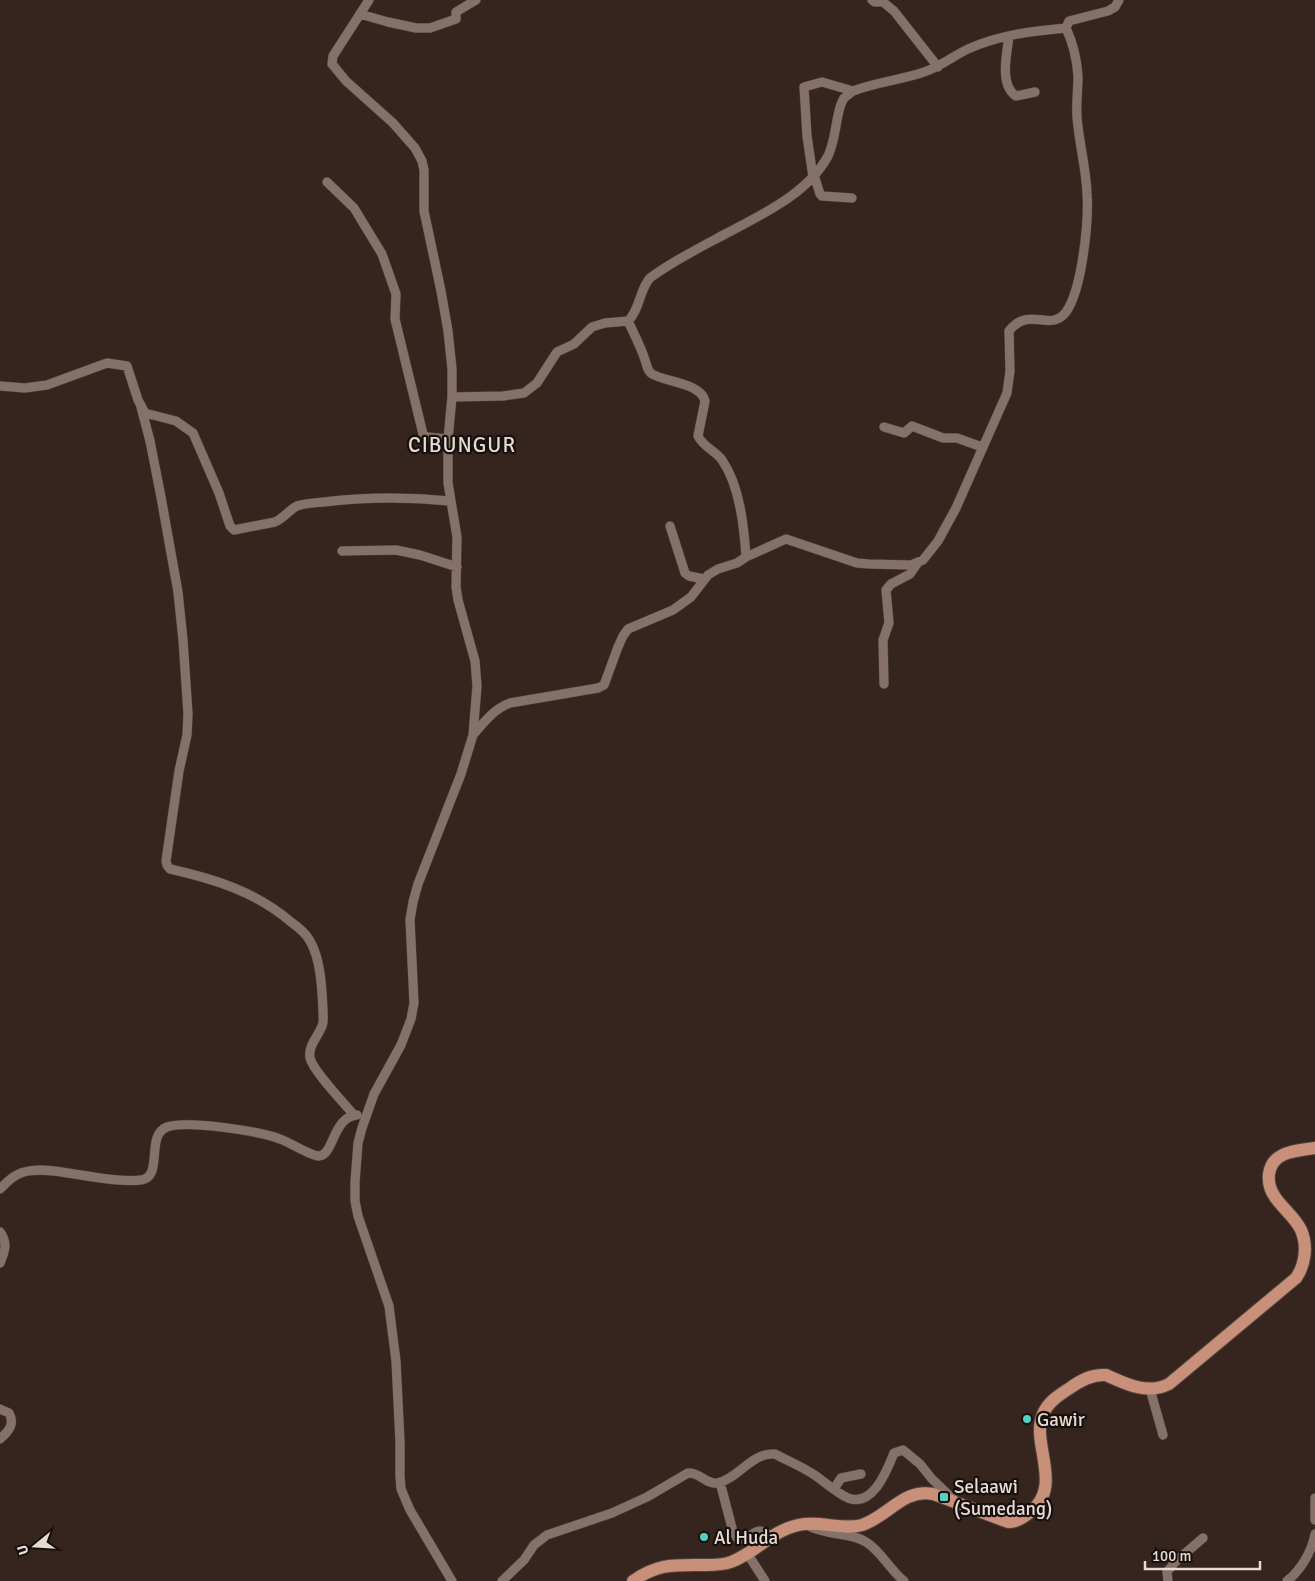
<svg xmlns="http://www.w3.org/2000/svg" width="1315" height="1581" viewBox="0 0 1315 1581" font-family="Signika,sans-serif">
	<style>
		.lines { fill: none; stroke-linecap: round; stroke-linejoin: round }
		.minor-casing { stroke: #51433d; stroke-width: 10 }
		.primary-casing { stroke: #51433d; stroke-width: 14 }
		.minor { stroke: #867169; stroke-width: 9 }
		.primary { stroke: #c99079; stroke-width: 12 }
		.poi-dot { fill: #55cec5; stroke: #18100d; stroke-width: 2 }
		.labels { text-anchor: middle; stroke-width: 4.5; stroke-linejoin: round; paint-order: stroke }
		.poi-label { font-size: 19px; fill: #e6dad5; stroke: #18100d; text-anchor: start }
		.quarter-label { font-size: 21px; letter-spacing: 1px; fill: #e6dad5; stroke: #18100d }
	</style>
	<rect width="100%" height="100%" fill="#36251e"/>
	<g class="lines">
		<g class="minor-casing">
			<path id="minor" d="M369,0L333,56L332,64L346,81L393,123L415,148L422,161L424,170V211L441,291L448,331L452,369V397L448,439V483L457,537L456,587L458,600L475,661L477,686L473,735L461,774L418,884L413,902L410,920L414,1003L411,1019L401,1045L374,1094L362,1128L358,1143L355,1182V1201L358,1216L389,1306L396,1361L400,1442V1476L401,1489L410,1510L452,1581
				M872,0L875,2H883L894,11L938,67
				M360,14L388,22L416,28H430L456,19V12L476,0
				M1009,36C1007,53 999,85 1016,96L1035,92
				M814,175L820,194L822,196L852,198
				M813,177L807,136L804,87L822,82L853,91
				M327,182L354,208L382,254L396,294L395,319L423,434L427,437L448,439
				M0,386L25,388L47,385L107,363L127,366L138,400L145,413L176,421L193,433L219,493L230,526L234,530L275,522C284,518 289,510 297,506C305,503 315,503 324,502C365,497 408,497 450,501
				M452,397L503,396L524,393L537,383L557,352L574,344L592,327L605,323L628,321C640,310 639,290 650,278C674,260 703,246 729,232C765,213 808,193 828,156C836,139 835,122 841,104L844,98L853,91C876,82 901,80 924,72C940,67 953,56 968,49C999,35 1032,31 1066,28L1069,21L1108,11L1115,7L1119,0
				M141,407L150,441L161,497L178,592L183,640L188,714L187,735L179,771L166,861L167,865L170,869C215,879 256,892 291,922C298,927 306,933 310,941C321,960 322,989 323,1011C323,1016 324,1022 322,1026C318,1037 308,1045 310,1058C313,1071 344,1103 354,1115
				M884,427L904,433L912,426L943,438H957L982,447
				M670,526L685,573L689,576L704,579
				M342,551L396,550L420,555L457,567
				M746,557L786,539L857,563L869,564L911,565L923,560L938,541L956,508L1007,393L1010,371L1009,331C1029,305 1050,333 1066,312C1082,290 1089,221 1087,193C1086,168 1079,143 1077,117C1076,103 1078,90 1078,76C1077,60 1072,41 1066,28
				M884,684L883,640L889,623L886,590L891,584L910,574L917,564
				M473,735C484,722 494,709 510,703L598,688L604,685L618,647L623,636L628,629L673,610L691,597L708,575L718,569L737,563L746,557C744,527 740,486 722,460C716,451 703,447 698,436L705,401C701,383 665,382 652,374C647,371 647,365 645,360C641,347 634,334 628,321
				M0,1189C6,1183 12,1176 21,1173C31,1169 43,1170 54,1171C80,1174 117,1183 141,1180C164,1177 145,1135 167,1127C187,1120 259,1131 280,1139C289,1142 309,1155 318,1156C334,1157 332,1117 357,1115
				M0,1232C8,1243 5,1251 0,1263
				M1150,1389L1163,1435
				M0,1409L9,1413C15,1424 9,1431 0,1439
				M720,1482L733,1532L738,1539C753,1540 755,1523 771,1536
				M834,1489L841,1478L861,1474
				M1315,1498V1520
				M807,1525C826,1536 851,1532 866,1542C880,1550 890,1570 904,1581
				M747,1553L765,1581
				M502,1581L524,1560L534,1545L547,1535L612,1513L647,1497L688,1473C700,1472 706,1485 718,1483C739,1478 752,1452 775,1454C788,1461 803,1467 816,1476C826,1483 837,1493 848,1498C873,1508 887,1470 894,1453L903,1450L920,1464L932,1479L954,1500
				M1168,1581L1167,1572L1175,1562L1203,1538
				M1287,1581C1301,1570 1312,1551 1315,1534"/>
		</g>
		<g class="primary-casing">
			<path id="primary" d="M633,1581C658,1563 675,1565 705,1565C713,1565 723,1565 731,1562C758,1552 774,1527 805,1524C823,1522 844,1530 862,1525C887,1517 904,1488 933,1494L1008,1522C1017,1522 1022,1518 1029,1513C1065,1486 1030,1444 1043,1414C1048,1402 1059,1395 1070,1388C1081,1380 1092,1374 1106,1375C1126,1384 1147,1395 1169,1384L1296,1278C1305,1265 1308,1246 1301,1230C1295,1217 1282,1208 1275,1197C1270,1190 1268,1182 1269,1174C1272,1151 1296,1151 1315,1148"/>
		</g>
		<use href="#minor" class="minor"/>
		<use href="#primary" class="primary"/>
	</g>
	<g class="poi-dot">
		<circle cx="1027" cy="1419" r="5"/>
		<rect x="939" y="1492" width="10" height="10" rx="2.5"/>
		<circle cx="704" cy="1537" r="5"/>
	</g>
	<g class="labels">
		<g class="poi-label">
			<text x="1037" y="1426">Gawir</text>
			<text x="954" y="1493">Selaawi<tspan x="954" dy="22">(Sumedang)</tspan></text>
			<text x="714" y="1544">Al Huda</text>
		</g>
		<g class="quarter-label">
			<text x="462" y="452">CIBUNGUR</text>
		</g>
	</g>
	<g transform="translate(35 1546) rotate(252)" stroke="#18100d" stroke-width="4" paint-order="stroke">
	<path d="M0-4L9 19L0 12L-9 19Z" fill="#e6dad5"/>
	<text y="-8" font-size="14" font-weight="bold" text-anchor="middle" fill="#e6dad5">U</text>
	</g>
	<path d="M1145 1561v8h115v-8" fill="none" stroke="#e6dad5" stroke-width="2.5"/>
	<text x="1152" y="1561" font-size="15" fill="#e6dad5" stroke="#18100d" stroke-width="4" paint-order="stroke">100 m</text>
</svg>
